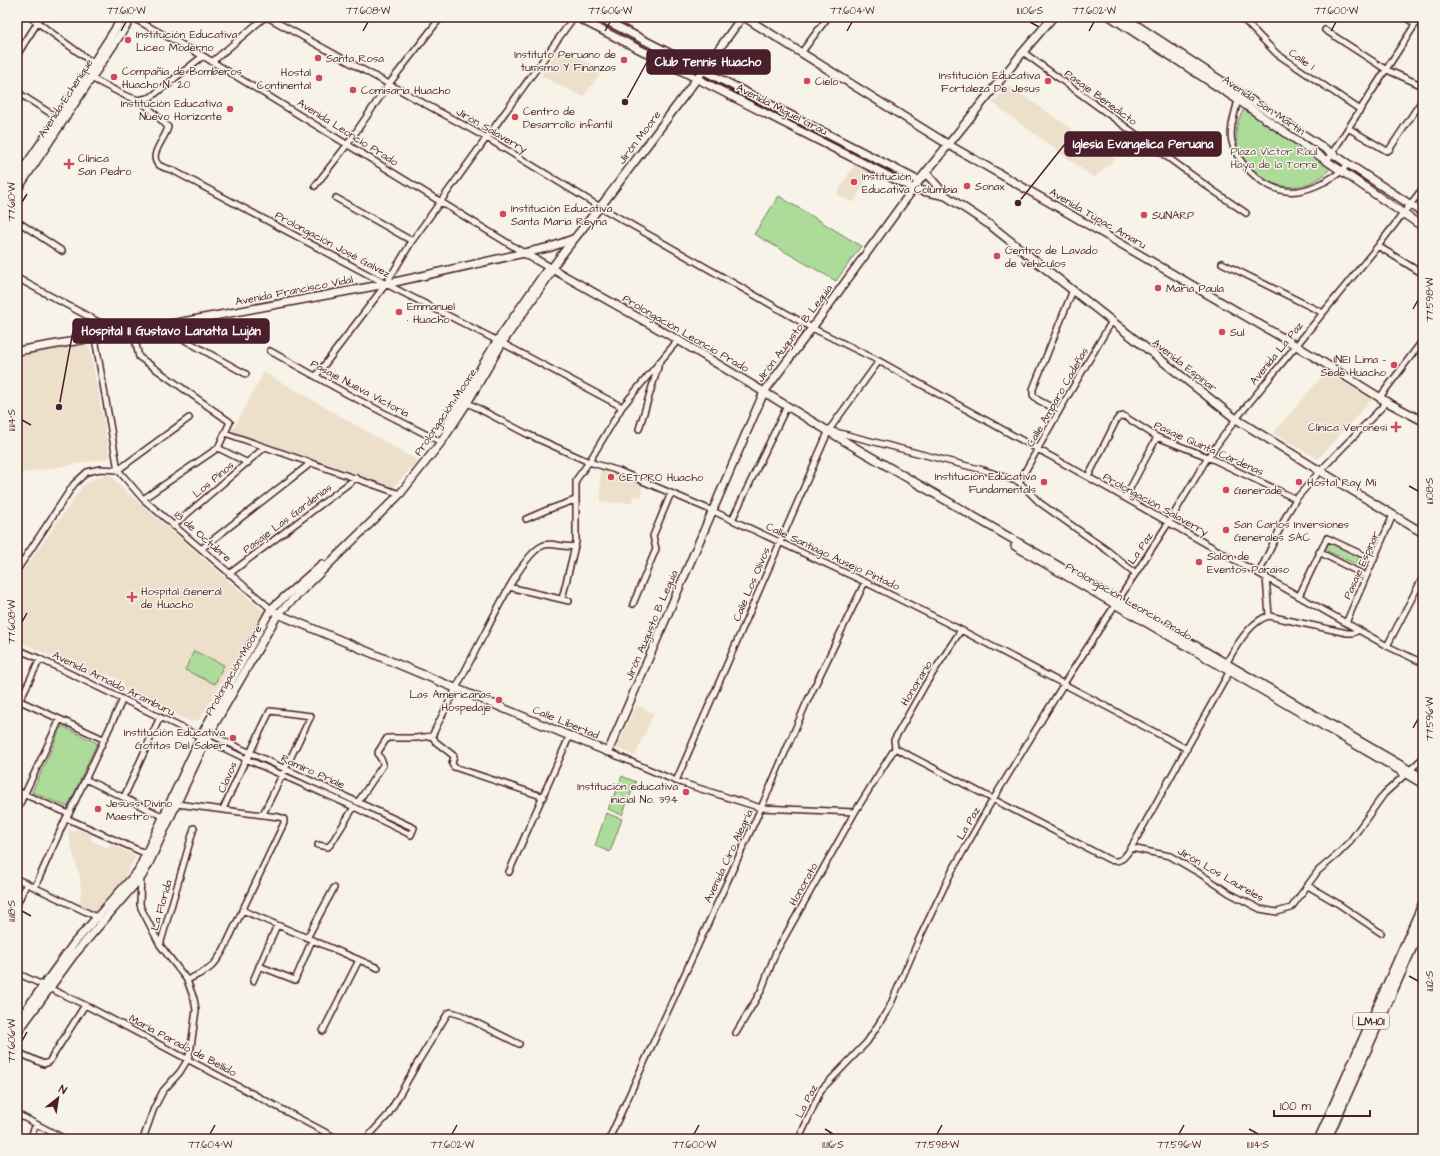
<svg xmlns="http://www.w3.org/2000/svg" width="1440" height="1156" viewBox="0 0 1440 1156" font-family="'Architects Daughter',sans-serif">
	<style>
		.built { fill: #ece0cb }
		.green { fill: #addb9a; stroke: #7c7d62 }
		.lines { fill: none; stroke-linecap: round; stroke-linejoin: round }
		.street-casing { stroke: #4a1f2b; stroke-width: 8 }
		.secondary-casing { stroke: #4a1f2b; stroke-width: 10 }
		.primary-casing { stroke: #4a1f2b; stroke-width: 11 }
		.street { stroke: #f7f3e8; stroke-width: 5 }
		.secondary { stroke: #f7f3e8; stroke-width: 7 }
		.primary { stroke: #f7f3e8; stroke-width: 8 }
		.ticks { fill: none; stroke: #4a1f2b; stroke-width: 1.5 }
		.poi-dot { fill: #d1495b; stroke: #f7f3e8; stroke-width: 1.5 }
		.labels { text-anchor: middle; stroke-width: 3; stroke-linejoin: round; paint-order: stroke }
		.shield { fill: #f7f3e8; stroke: #7e5f64; stroke-width: 1 }
		.shield-label { font-size: 10px; font-weight: bold; fill: #4a1f2b }
		.poi-label { font-size: 11px; fill: #4a1f2b; stroke: #f7f3e8; text-anchor: start }
		.street-label { font-size: 11px; fill: #4a1f2b; stroke: #f7f3e8 }
		.park-label { font-size: 11px; fill: #634e47; stroke: #f7f3e8 }
		.leader { fill: none; stroke: #4a1f2b; stroke-width: 1.5 }
		.callout-dot { fill: #4a1f2b; stroke: #f7f3e8; stroke-width: 1.5 }
		.callout { fill: #4a1f2b; stroke: #4a1f2b; stroke-width: 1.5 }
		.callout-label { font-size: 12px; text-anchor: middle; font-weight: bold; fill: #fff }
		.neatline { fill: none; stroke: #4a1f2b; stroke-width: 1.5 }
		.ticks-label { font-size: 10px; text-anchor: middle; fill: #4a1f2b }
	</style>
	<rect width="100%" height="100%" fill="#f7f3e8"/>
	<filter id="ink" filterUnits="userSpaceOnUse"><feTurbulence type="fractalNoise" baseFrequency=".025" numOctaves="2"/><feDisplacementMap in="SourceGraphic" scale="8" xChannelSelector="R" yChannelSelector="G"/><feConvolveMatrix kernelMatrix="1 2 1 2 8 2 1 2 1" color-interpolation-filters="sRGB"/></filter>
	<g filter="url(#ink)">
		<path class="built" d="M559,48L603,70L583,97L541,76Z
			M1008,85L1115,159L1094,178L993,103Z
			M856,161L872,170L853,203L837,194Z
			M89,343L110,458L17,474V356Z
			M264,372L418,461L392,489L231,433Z
			M1326,372L1372,399L1318,459L1273,433Z
			M600,468L642,486L641,497L633,496L632,503L601,502Z
			M107,474L113,477L118,484L264,612L200,719L191,722L127,693L124,690L123,682L106,674L103,681L17,640V581L20,575L82,487L93,479Z
			M636,705L654,713L635,756L617,748Z
			M76,828L91,835L92,841L106,847L113,845L136,856L125,877L94,913L79,905L81,894L80,877L71,846L68,829L74,832Z"/>
		<path class="green" d="M1244,109L1330,168C1326,175 1321,177 1314,181C1270,204 1216,152 1244,109Z
			M779,196L861,246L836,281L754,234Z
			M1329,540L1367,557L1364,568L1325,550Z
			M194,651L224,665L215,684L185,670Z
			M62,726L97,743L68,807L32,792Z
			M622,776L636,782L622,815L608,809Z
			M606,813L622,819L610,852L595,846Z"/>
		<g class="lines">
			<g class="street-casing">
				<path id="street" d="M30,17L93,63
					M131,17L203,56L524,253
					M267,17L487,138L600,207L812,328L879,361L1088,477L1387,646L1423,663
					M1241,17L1277,54L1359,109
					M1405,17L1415,24
					M1325,30L1385,69L1423,86
					M1023,52L1211,189L1246,213
					M801,53L828,17
					M17,55L41,17
					M212,62L265,17
					M89,77L126,96L139,100L149,108L168,127C166,138 147,156 159,165C163,168 170,169 174,171L386,284L502,343L622,407
					M17,92L61,120
					M1240,97L1238,100C1235,113 1229,129 1232,142C1234,151 1240,160 1245,166C1258,181 1277,194 1298,191C1307,190 1316,186 1324,182C1333,177 1341,173 1348,164
					M139,100L151,97L203,56
					M17,103L22,95
					M1348,128L1387,151L1389,150L1423,99
					M1327,161L1420,17
					M315,186L347,145L389,84L441,17
					M336,198L412,241
					M17,221L62,251
					M1378,246L1423,274
					M1222,263L1323,313
					M17,278L119,333
					M167,324L172,333L246,374
					M133,331L139,357L230,422L218,448
					M95,338L118,470
					M270,351L349,395L441,442
					M316,376L386,284L412,241L574,17
					M1380,397L1423,340
					M466,402L527,434L589,462L619,471L713,511L865,582L961,630L1187,749
					M1059,411L1038,400L1033,395V389L1073,290
					M639,429L658,367
					M832,431L983,470L1019,482L1040,503L1108,551L1135,573
					M225,433L400,494
					M118,470L143,499L271,609
					M118,470L189,418
					M1088,477L1116,421L1119,417L1124,416L1157,437L1208,457L1296,499
					M1019,482L1059,411L1112,321
					M1125,498L1157,437
					M143,499L218,448L248,463
					M526,519L547,510L575,500
					M732,520L787,406
					M173,526L264,448
					M201,549L311,463
					M1319,552L1366,576
					M17,570L74,484L87,472L100,469L118,470
					M1259,573L1287,514L1296,499L1320,471L1387,402
					M229,574L356,478
					M1266,577L1269,616
					M509,587L569,601
					M1299,596L1327,538L1374,560
					M562,599L575,546
					M633,604L656,549L653,536L671,493
					M1346,623L1393,515
					M1387,646L1423,577
					M17,649L40,659L246,759L354,807L411,835L414,828L207,733
					M1226,664C1234,649 1251,620 1269,616L1347,633H1353L1359,630
					M20,701L103,739
					M17,706L40,659
					M432,736C450,699 469,663 488,627C498,608 523,555 542,546C551,541 564,549 575,546L576,542V480L589,462L622,407L678,340
					M432,736L436,742L454,756L452,764L454,767L544,797
					M895,748L1108,859C1120,865 1125,857 1131,848L1231,669
					M895,748L894,740L925,685L961,630
					M608,752L676,781L761,808L855,812
					M85,779L166,818
					M676,781L829,430L879,361
					M17,791L69,814
					M124,797L160,717
					M358,802L383,765C384,760 378,758 378,752L387,738H416L432,736
					M177,804L279,817L284,819V823L224,949C212,970 208,970 187,980
					M223,809L246,759L250,753L270,711L311,716L263,814
					M17,810L60,719
					M66,818L149,855
					M318,845L328,847L331,844L354,807
					M1131,848L1170,856L1199,873L1229,893L1260,909L1277,912L1291,908L1318,871L1338,854L1348,844L1384,794L1423,758
					M509,872L570,735
					M141,875L140,904L141,908L160,945L187,980L194,999L196,1010L191,1047L188,1059L180,1072L163,1091L154,1108L143,1139
					M17,879L99,918
					M1308,886L1337,903L1381,933
					M35,887L66,818L69,814L123,699
					M17,904L27,883
					M242,910L378,968
					M307,938L334,888
					M160,945L194,828
					M259,966L295,980L312,940
					M17,973L85,1005L338,1139
					M253,981L277,925
					M323,1031L359,960
					M736,1033L761,991L776,952L855,812L895,748
					M17,1052L44,1064L49,1062L85,1005
					M17,1114L65,1139
					M30,1139L36,1124
					M366,1139L388,1115L418,1062L448,1013L451,1012L461,1015L519,1044
					M609,1139L761,808L806,704L865,582
					M799,1139L821,1090L867,1042L889,1008L919,939L952,871L989,806L1063,685L1169,522L1208,457L1236,419L1378,246L1423,188"/>
			</g>
			<g class="secondary-casing">
				<path id="secondary" d="M576,17L914,189L946,196
					M599,17L919,181
					M744,17L949,145L1061,209L1295,345L1387,402L1423,421
					M1111,17L1238,100L1423,227
					M1124,17L1423,213
					M926,173L946,196L990,225L1236,419L1320,471L1423,533
					M17,178L58,118L123,17
					M17,190L132,17
					M524,253L678,340L856,448L1423,778
					M17,351L133,331L386,284L524,253L551,247L573,239
					M446,426L497,341L546,271L551,269
					M1015,546L1423,784
					M271,609L278,614L608,752L764,392L812,328L919,181L1023,52L1053,17
					M17,1022L75,942L138,871L203,732L271,609L322,564
					M17,1033L73,956L142,876L149,863L209,734L278,614L400,494L442,441L467,403L502,343L550,274L551,269C568,246 586,224 604,202C650,141 697,80 742,17"/>
			</g>
			<g class="primary-casing">
				<path id="primary" d="M1319,1139L1423,904
					M1327,1139L1423,923"/>
			</g>
			<use href="#street" class="street"/>
			<use href="#secondary" class="secondary"/>
			<use href="#primary" class="primary"/>
		</g>
	</g>
	<path class="ticks" d="M1030,22L1039,27M121,31L126,22M363,31L368,22M605,31L610,22M847,31L852,22M1089,31L1094,22M1331,31L1336,22M22,202L27,194M1413,309L1418,300M22,420L31,425M1409,486L1418,491M22,622L27,613M1413,728L1418,719M22,911L31,916M1409,976L1418,981M22,1041L27,1032M825,1129L833,1134M1249,1129L1258,1134M210,1134L215,1125M452,1134L457,1125M694,1134L699,1125M937,1134L942,1125M1179,1134L1184,1125"/>
	<g class="poi-dot">
		<circle cx="128" cy="40" r="4"/>
		<circle cx="318" cy="58" r="4"/>
		<circle cx="624" cy="60" r="4"/>
		<circle cx="114" cy="77" r="4"/>
		<circle cx="319" cy="78" r="4"/>
		<circle cx="807" cy="81" r="4"/>
		<circle cx="1048" cy="81" r="4"/>
		<circle cx="353" cy="90" r="4"/>
		<circle cx="230" cy="109" r="4"/>
		<circle cx="515" cy="117" r="4"/>
		<path d="M67 158h4v4h4v4h-4v4h-4v-4h-4v-4h4z"/>
		<circle cx="854" cy="182" r="4"/>
		<circle cx="967" cy="186" r="4"/>
		<circle cx="503" cy="214" r="4"/>
		<circle cx="1144" cy="215" r="4"/>
		<circle cx="997" cy="256" r="4"/>
		<circle cx="1158" cy="288" r="4"/>
		<circle cx="399" cy="312" r="4"/>
		<circle cx="1222" cy="332" r="4"/>
		<circle cx="1394" cy="365" r="4"/>
		<path d="M1394 421h4v4h4v4h-4v4h-4v-4h-4v-4h4z"/>
		<circle cx="611" cy="477" r="4"/>
		<circle cx="1044" cy="482" r="4"/>
		<circle cx="1299" cy="482" r="4"/>
		<circle cx="1226" cy="490" r="4"/>
		<circle cx="1226" cy="530" r="4"/>
		<circle cx="1199" cy="562" r="4"/>
		<path d="M130 591h4v4h4v4h-4v4h-4v-4h-4v-4h4z"/>
		<circle cx="499" cy="700" r="4"/>
		<circle cx="233" cy="738" r="4"/>
		<circle cx="686" cy="792" r="4"/>
		<circle cx="98" cy="809" r="4"/>
	</g>
	<g class="labels">
		<rect class="shield" x="1353" y="1013" width="36" height="16" rx="3"/>
		<g class="shield-label">
			<text x="1371" y="1025">LM-101</text>
		</g>
		<g class="poi-label">
			<text x="136" y="38">Institución Educativa<tspan x="136" dy="13">Liceo Moderno</tspan></text>
			<text x="616" y="58" text-anchor="end">Instituto Peruano de<tspan x="616" dy="13">turismo Y Finanzas</tspan></text>
			<text x="326" y="62">Santa Rosa</text>
			<text x="122" y="75">Compañía de Bomberos<tspan x="122" dy="13">Huacho Nº 20</tspan></text>
			<text x="311" y="76" text-anchor="end">Hostal<tspan x="311" dy="13">Continental</tspan></text>
			<text x="1040" y="79" text-anchor="end">Institución Educativa<tspan x="1040" dy="13">Fortaleza De Jesus</tspan></text>
			<text x="815" y="85">Cielo</text>
			<text x="361" y="94">Comisaría Huacho</text>
			<text x="222" y="107" text-anchor="end">Institución Educativa<tspan x="222" dy="13">Nuevo Horizonte</tspan></text>
			<text x="523" y="115">Centro de<tspan x="523" dy="13">Desarrollo infantil</tspan></text>
			<text x="78" y="162">Clínica<tspan x="78" dy="13">San Pedro</tspan></text>
			<text x="862" y="180">Institución<tspan x="862" dy="13">Educativa Columbia</tspan></text>
			<text x="975" y="190">Sonax</text>
			<text x="511" y="212">Institución Educativa<tspan x="511" dy="13">Santa Maria Reyna</tspan></text>
			<text x="1152" y="219">SUNARP</text>
			<text x="1005" y="254">Centro de Lavado<tspan x="1005" dy="13">de vehiculos</tspan></text>
			<text x="1166" y="292">Maria Paula</text>
			<text x="407" y="310">Emmanuel<tspan x="407" dy="13">· Huacho</tspan></text>
			<text x="1230" y="336">Sul</text>
			<text x="1386" y="363" text-anchor="end">INEI Lima -<tspan x="1386" dy="13">Sede Huacho</tspan></text>
			<text x="1387" y="431" text-anchor="end">Clinica Veronesi</text>
			<text x="1036" y="480" text-anchor="end">Institución Educativa<tspan x="1036" dy="13">Fundamentals</tspan></text>
			<text x="619" y="481">CETPRO Huacho</text>
			<text x="1307" y="486">Hostal Ray Mi</text>
			<text x="1234" y="494">Generade</text>
			<text x="1234" y="528">San Carlos Inversiones<tspan x="1234" dy="13">Generales SAC</tspan></text>
			<text x="1207" y="560">Salon de<tspan x="1207" dy="13">Eventos Paraiso</tspan></text>
			<text x="141" y="595">Hospital General<tspan x="141" dy="13">de Huacho</tspan></text>
			<text x="491" y="698" text-anchor="end">Las Americanas<tspan x="491" dy="13">Hospedaje</tspan></text>
			<text x="225" y="736" text-anchor="end">Institución Educativa<tspan x="225" dy="13">Gotitas Del Saber</tspan></text>
			<text x="678" y="790" text-anchor="end">Institución educativa<tspan x="678" dy="13">inicial No. 394</tspan></text>
			<text x="106" y="807">Jesúss Divino<tspan x="106" dy="13">Maestro</tspan></text>
		</g>
		<g class="street-label">
			<text transform="translate(1302 59) rotate(34)" y="4">Calle 1</text>
			<text transform="translate(1101 97) rotate(36)" y="4">Pasaje Benedicto</text>
			<text transform="translate(65 98) rotate(-57)" y="4">Avenida Echenique</text>
			<text transform="translate(1264 105) rotate(34)" y="4">Avenida San Martín</text>
			<text transform="translate(782 109) rotate(27)" y="4">Avenida Miguel Grau</text>
			<text transform="translate(492 130) rotate(30)" y="4">Jirón Salaverry</text>
			<text transform="translate(348 132) rotate(32)" y="4">Avenida Leoncio Prado</text>
			<text transform="translate(639 137) rotate(-53)" y="4">Jirón Moore</text>
			<text transform="translate(1098 218) rotate(30)" y="4">Avenida Túpac Amaru</text>
			<text transform="translate(333 244) rotate(28)" y="4">Prolongación José Galvez</text>
			<text transform="translate(294 290) rotate(-11)" y="4">Avenida Francisco Vidal</text>
			<text transform="translate(686 333) rotate(30)" y="4">Prolongación Leoncio Prado</text>
			<text transform="translate(794 333) rotate(-53)" y="4">Jirón Augusto B Leguia</text>
			<text transform="translate(1276 353) rotate(-51)" y="4">Avenida La Paz</text>
			<text transform="translate(1185 365) rotate(38)" y="4">Avenida Espinar</text>
			<text transform="translate(360 388) rotate(28)" y="4">Pasaje Nueva Victoria</text>
			<text transform="translate(1057 397) rotate(-60)" y="4">Calle Amparo Cadeñas</text>
			<text transform="translate(445 412) rotate(-56)" y="4">Prolongación Moore</text>
			<text transform="translate(1209 448) rotate(24)" y="4">Pasaje Quinta Cárdenas</text>
			<text transform="translate(213 479) rotate(-40)" y="4">Los Pinos</text>
			<text transform="translate(1156 504) rotate(29)" y="4">Prolongación Salaverry</text>
			<text transform="translate(287 518) rotate(-37)" y="4">Pasaje Las Gardenias</text>
			<text transform="translate(203 536) rotate(41)" y="4">18 de Octubre</text>
			<text transform="translate(1140 548) rotate(-56)" y="4">La Paz</text>
			<text transform="translate(833 556) rotate(25)" y="4">Calle Santiago Ausejo Pintado</text>
			<text transform="translate(1361 565) rotate(-66)" y="4">Pasaje Espinar</text>
			<text transform="translate(751 584) rotate(-67)" y="4">Calle Los Olivos</text>
			<text transform="translate(1129 601) rotate(30)" y="4">Prolongación Leoncio Prado</text>
			<text transform="translate(651 625) rotate(-67)" y="4">Jirón Augusto B Leguia</text>
			<text transform="translate(233 670) rotate(-60)" y="4">Prolongación Moore</text>
			<text transform="translate(114 683) rotate(26)" y="4">Avenida Arnaldo Aramburu</text>
			<text transform="translate(916 683) rotate(-59)" y="4">Honorario</text>
			<text transform="translate(566 722) rotate(22)" y="4">Calle Libertad</text>
			<text transform="translate(313 771) rotate(24)" y="4">Ramiro Priale</text>
			<text transform="translate(227 777) rotate(-66)" y="4">Clavos</text>
			<text transform="translate(968 823) rotate(-60)" y="4">La Paz</text>
			<text transform="translate(728 856) rotate(-65)" y="4">Avenida Ciro Alegría</text>
			<text transform="translate(1221 874) rotate(30)" y="4">Jirón Los Laureles</text>
			<text transform="translate(803 884) rotate(-61)" y="4">Honorato</text>
			<text transform="translate(161 905) rotate(-74)" y="4">La Florida</text>
			<text transform="translate(183 1045) rotate(28)" y="4">María Parado de Bellido</text>
			<text transform="translate(806 1101) rotate(-63)" y="4">La Paz</text>
		</g>
		<g class="park-label">
			<text x="1274" y="155">Plaza Víctor Raúl<tspan x="1274" dy="13">Haya de la Torre</tspan></text>
		</g>
	</g>
	<path class="leader" d="M625 102L647 62M1018 203L1065 144M59 407L73 331"/>
	<g class="callout-dot">
		<circle cx="625" cy="102" r="4"/>
		<circle cx="1018" cy="203" r="4"/>
		<circle cx="59" cy="407" r="4"/>
	</g>
	<g class="callout">
		<rect x="647" y="50" width="123" height="24" rx="4"/>
		<rect x="1065" y="132" width="156" height="24" rx="4"/>
		<rect x="73" y="319" width="196" height="24" rx="4"/>
	</g>
	<g class="callout-label">
		<text x="708" y="66">Club Tennis Huacho</text>
		<text x="1143" y="148">Iglesia Evangelica Peruana</text>
		<text x="171" y="335">Hospital II Gustavo Lanatta Luján</text>
	</g>
	<rect width="1440" height="1156" fill="none" stroke="#f7f3e8" stroke-width="44"/>
	<g transform="translate(58 1098) rotate(30)" stroke="#f7f3e8" stroke-width="3" paint-order="stroke">
	<path d="M0-3L7 15L0 10L-7 15Z" fill="#4a1f2b"/>
	<text y="-6" font-size="11" font-weight="bold" text-anchor="middle" fill="#4a1f2b">N</text>
	</g>
	<path d="M1274 1110v6h96v-6" fill="none" stroke="#4a1f2b" stroke-width="2"/>
	<text x="1280" y="1110" font-size="12" fill="#4a1f2b" stroke="#f7f3e8" stroke-width="3" paint-order="stroke">100 m</text>
	<rect x="22" y="22" width="1396" height="1112" class="neatline"/>
	<g class="ticks-label">
		<text x="126" y="14">77.610°W</text>
		<text x="368" y="14">77.608°W</text>
		<text x="610" y="14">77.606°W</text>
		<text x="852" y="14">77.604°W</text>
		<text x="1030" y="14">11.106°S</text>
		<text x="1094" y="14">77.602°W</text>
		<text x="1336" y="14">77.600°W</text>
		<text transform="translate(11 202) rotate(-90)" y="4">77.610°W</text>
		<text transform="translate(1429 300) rotate(-90)" y="4">77.598°W</text>
		<text transform="translate(11 420) rotate(-90)" y="4">11.114°S</text>
		<text transform="translate(1429 491) rotate(-90)" y="4">11.108°S</text>
		<text transform="translate(11 622) rotate(-90)" y="4">77.608°W</text>
		<text transform="translate(1429 719) rotate(-90)" y="4">77.596°W</text>
		<text transform="translate(11 911) rotate(-90)" y="4">11.118°S</text>
		<text transform="translate(1429 981) rotate(-90)" y="4">11.112°S</text>
		<text transform="translate(11 1041) rotate(-90)" y="4">77.606°W</text>
		<text x="210" y="1148">77.604°W</text>
		<text x="452" y="1148">77.602°W</text>
		<text x="694" y="1148">77.600°W</text>
		<text x="833" y="1148">11.116°S</text>
		<text x="937" y="1148">77.598°W</text>
		<text x="1179" y="1148">77.596°W</text>
		<text x="1258" y="1148">11.114°S</text>
	</g>
</svg>
